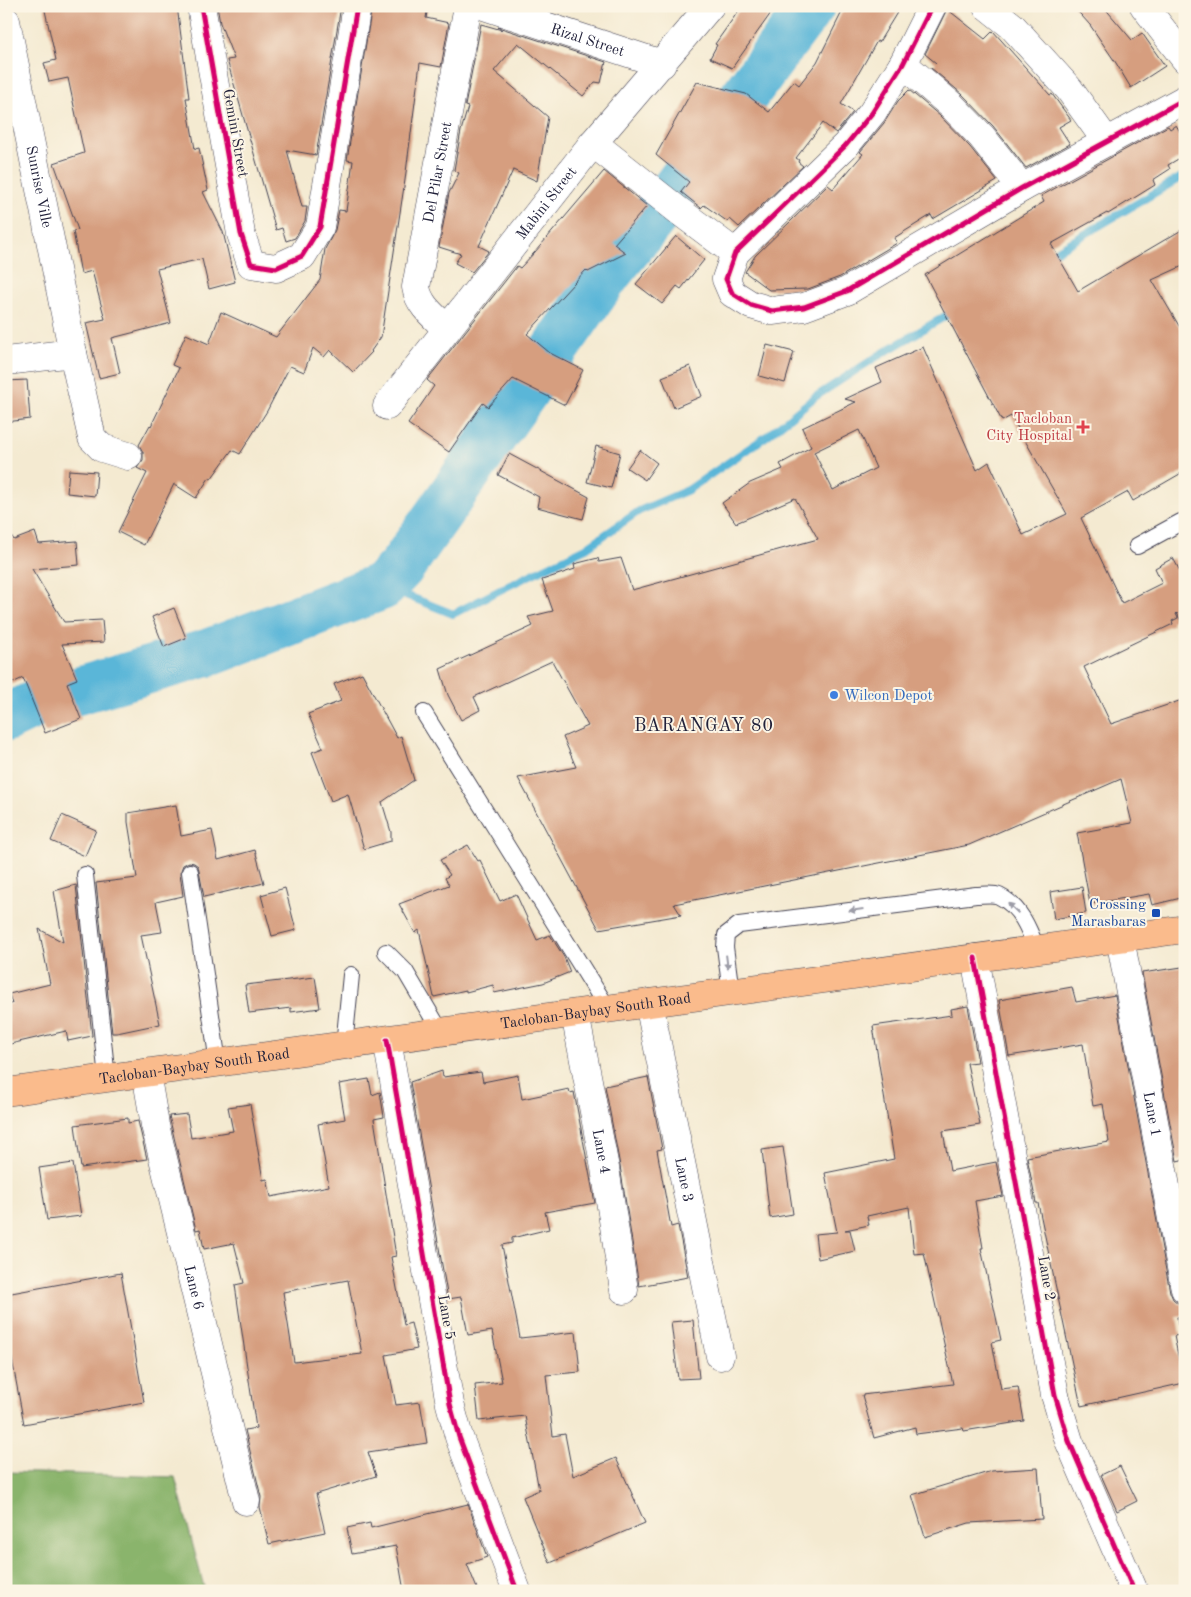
<svg xmlns="http://www.w3.org/2000/svg" width="1191" height="1597" viewBox="0 0 1191 1597" font-family="'Old Standard TT',serif">
	<style>
		.forest { fill: #8ab46c; stroke: #566b54 }
		.lines { fill: none; stroke-linecap: round; stroke-linejoin: round }
		.stream { stroke: #5ab6d8; stroke-width: 8 }
		.river { stroke: #5ab6d8; stroke-width: 48 }
		.building { fill: #d69e7f; fill-rule: evenodd }
		.lane-casing { stroke: #424052; stroke-width: 18 }
		.street-casing { stroke: #424052; stroke-width: 29 }
		.primary-casing { stroke: #424052; stroke-width: 29 }
		.lane { stroke: #fff; stroke-width: 16 }
		.street { stroke: #fff; stroke-width: 28 }
		.primary { stroke: #fabb8c; stroke-width: 28 }
		.cycleway-casing { stroke: #fcf5e5; stroke-width: 8 }
		.cycleway { stroke: #d6006c; stroke-width: 5 }
		.oneway { fill: #9c9ca7 }
		.health-dot { fill: #e0444e; stroke: #fcf5e5; stroke-width: 2 }
		.shop-dot { fill: #3f7fe0; stroke: #fcf5e5; stroke-width: 2 }
		.transit-dot { fill: #1a4fb4; stroke: #fcf5e5; stroke-width: 2 }
		.labels { text-anchor: middle; stroke-width: 4; stroke-linejoin: round; paint-order: stroke }
		.street-label { font-size: 15px; fill: #22223b; stroke: #fcf5e5 }
		.health-label { font-size: 15px; fill: #be3a42; stroke: #fcf5e5; text-anchor: end }
		.shop-label { font-size: 15px; fill: #366cbe; stroke: #fcf5e5; text-anchor: start }
		.transit-label { font-size: 15px; fill: #164399; stroke: #fcf5e5; text-anchor: end }
		.quarter-label { font-size: 18px; letter-spacing: 1px; fill: #22223b; stroke: #fcf5e5 }
	</style>
	<rect width="100%" height="100%" fill="#fcf5e5"/>
	<filter id="ink" filterUnits="userSpaceOnUse"><feTurbulence type="fractalNoise" baseFrequency=".02" numOctaves="2"/><feDisplacementMap in="SourceGraphic" scale="10" xChannelSelector="R" yChannelSelector="G"/><feConvolveMatrix kernelMatrix="1 2 1 2 8 2 1 2 1" color-interpolation-filters="sRGB"/></filter>
	<filter id="wash" filterUnits="userSpaceOnUse"><feTurbulence type="fractalNoise" baseFrequency=".0096" numOctaves="4" result="noise"/><feDisplacementMap in="SourceGraphic" scale="20" xChannelSelector="R" yChannelSelector="G"/><feGaussianBlur stdDeviation="1.12" result="paint"/><feColorMatrix in="noise" values="0 0 0 0 0 0 0 0 0 0 0 0 0 0 0 0 0 1.4 0 .05"/><feComposite in="paint" operator="in"/></filter>
	<g filter="url(#wash)">
		<rect width="100%" height="100%" fill="#f4ead1"/>
		<path class="forest" d="M6,1472L175,1477L205,1591H6Z"/>
		<g class="lines">
			<path class="stream" d="M1048,256L1185,175
				M383,586L453,614L506,587L586,548L639,511L688,490L767,436L815,397L878,356L954,311"/>
			<path class="river" d="M674,190L811,6
				M6,718L40,702L210,652L383,586L401,567L609,272L660,209"/>
		</g>
		<g id="blocks">
			<path class="building" d="M44,6H177L189,98H186L195,149L199,148L208,190L203,192L223,232L235,282L209,289L202,259L157,269L171,323L112,338L120,373L99,378L86,323L105,319L92,271L81,274L73,231L78,230L54,163L84,153L68,78L49,82L44,63L56,60Z
				M217,6H341L316,155L287,150L302,207H307L305,221L295,238L286,241L282,228L276,230L227,60L234,59L220,23Z
				M372,6H428L426,18L449,23L441,67L420,63L405,180L381,337L371,351L372,352L353,372L330,350L324,357L313,348L304,372L290,366L267,411L240,454L232,450L211,479L209,478L196,498L174,484L144,545L118,532L147,473L137,468L143,460V452L139,445L150,425L151,426L179,368L172,365L186,334L209,344L221,312L276,337L320,280L325,249L335,230L339,210L346,211L353,161L347,160Z
				M742,6H776L732,68L710,58L717,45L715,44Z
				M845,6H901L879,42L877,41L841,104L853,112L836,133L823,123L796,158L799,160L798,162L803,166L739,227L730,219L728,222L704,205L701,208L681,192L689,182L656,155L697,82L746,94L769,112L794,81L799,85L817,62Z
				M1073,6H1103L1132,40L1142,33L1165,66L1131,88L1116,63L1090,25Z
				M947,9L985,39L993,31L1050,95L1052,94L1071,120L1059,127L1070,144L1026,168L993,126L962,94L931,68L936,63L925,54Z
				M481,24L502,30L498,27L606,62L601,83L595,82L583,96L518,43L494,71L548,117L537,181L513,170L479,246L489,251L472,272L455,263L461,254L439,247L449,193L459,173L454,170L461,131L468,107L465,106Z
				M909,90L940,116L970,147L997,181L933,219L931,215L894,238L897,243L840,277L808,289L769,290L745,272L755,256L828,185L833,189L863,154L860,152L884,123L898,101Z
				M1176,125L1185,140V155L1168,165L1170,169L1153,180L1155,185L1108,214L1107,213L1051,244L1078,291L1185,228V265L1152,280L1185,336V471L1133,501L1128,492L1081,518L1122,603L1162,583L1155,568L1173,558L1181,573L1185,571V629L1177,613L1176,614L1178,618L1172,621L1173,624L1084,667L1111,724L1185,699V897L1152,905L1149,894L1090,904L1077,833L1132,823L1121,779L969,845L674,904L681,915L599,929L518,778L576,767L563,737L588,726L552,661L474,697L480,710L461,720L448,695L440,669L533,626L528,617L553,611L542,580L575,569L574,564L598,558L599,562L621,558L632,590L818,539L795,498L736,523L722,503L750,483L783,469L780,464L811,447L802,428L856,402L845,399L882,382L876,368L923,347L977,470L989,462L1023,535L1067,514L1011,416L1002,421L925,275L1044,202L1041,196L1168,126L1170,129ZM859,430L876,468L833,490L814,452Z
				M604,171L647,206L614,244L626,253L588,272L586,270L527,334L550,353L583,370L565,405L513,379L488,407L483,403L449,452L408,424L434,386L427,380L517,266L520,268L535,252Z
				M676,236L704,260L681,289L677,286L662,304L636,284Z
				M767,345L794,352L785,383L759,376Z
				M690,366L702,396L674,408L662,377Z
				M27,380L30,419L6,422V381Z
				M596,446L620,453L611,488L587,482Z
				M640,450L657,463L645,480L627,468Z
				M509,454L589,497L583,519L537,507L539,497L498,475Z
				M69,470L97,472L95,496L67,493Z
				M6,527L14,540L35,532L39,544L77,541L79,565L32,569L64,622L102,620L104,642L62,644L77,679L67,683L81,719L45,733L23,678L6,686Z
				M174,608L186,638L164,647L152,617Z
				M362,673L397,738L401,736L414,780L382,802L391,832V841L364,849L348,794L331,801L312,752L323,748L308,714L341,701L334,684Z
				M176,805L181,836L212,830L218,860L255,850L264,883L204,897L198,866L194,863L189,862L183,865L180,873L183,896L156,902L162,932L141,935L160,1024L117,1033H112L96,883L137,878L128,822V813Z
				M62,815L96,830L85,856L51,841Z
				M468,845L478,861L480,860L500,901L516,894L537,940L550,935L564,957L570,972L543,983L494,993L493,985L466,992V990L434,997L419,930L415,933L399,904L449,885L445,878L450,875L440,860Z
				M76,885L92,1036L68,1041L66,1031L6,1045V1004H12L9,994L50,984L39,929L63,942L54,891Z
				M1082,887L1086,913L1054,919L1050,892Z
				M285,888L296,930L272,936L261,895Z
				M1182,967L1185,983V1159L1177,1161L1142,973Z
				M315,977L320,1008L291,1012V1008L249,1013L245,985Z
				M1072,987L1076,1002L1115,995L1170,1292L1173,1299L1179,1304H1185V1316L1177,1317L1180,1335L1174,1336L1184,1383L1081,1406L1038,1203H1036L1027,1157L1109,1142L1103,1104L1093,1106L1083,1044L1009,1056L999,1000Z
				M968,1006L978,1062L967,1063L980,1125L943,1131L950,1171L996,1162L1003,1196L975,1201L983,1248H981L1001,1340L992,1342L1001,1389L1018,1387L1024,1421L964,1431L963,1428L916,1434L915,1427L874,1438L862,1395L953,1384L924,1253L914,1254L909,1207L867,1216L869,1225L845,1230H850L855,1251L818,1259L815,1234L837,1232L825,1173L894,1159L873,1026L952,1015L951,1009Z
				M442,1071L443,1077L481,1072L483,1082L518,1075L522,1099L569,1089L570,1093L574,1092L595,1203L545,1212L549,1229L512,1238V1243L502,1245L520,1338L576,1332L580,1372L546,1375L553,1436L565,1434L573,1476L616,1458L645,1523L550,1563L523,1497L539,1490L525,1416L479,1421L475,1385L502,1382L492,1331L468,1335L461,1297L448,1299L410,1082Z
				M648,1077L662,1149L657,1150L671,1227L678,1225L688,1277L639,1286L620,1166L605,1086Z
				M369,1079L372,1095L380,1092L384,1117L374,1119L396,1256L391,1257L404,1325L411,1323L417,1349L386,1355L396,1405L420,1402L427,1443L368,1452L376,1476L316,1494L325,1532L269,1544L260,1507L261,1497L245,1430L256,1428L235,1285L244,1283L234,1243L204,1249L200,1229L196,1230L169,1116L187,1114L191,1138L233,1131L228,1107L250,1104L263,1180L267,1179L271,1197L329,1186L318,1124L345,1119L339,1084ZM348,1280L362,1354L294,1362L283,1292Z
				M128,1118V1123L138,1121L147,1159L81,1168L75,1125Z
				M783,1147L793,1214L770,1218L762,1150Z
				M73,1163L81,1216L47,1220L39,1168Z
				M121,1273L144,1402L24,1424L6,1327V1294Z
				M693,1320L699,1378L678,1379L671,1322Z
				M1120,1466L1137,1501L1117,1511L1101,1475Z
				M1038,1468L1042,1519L969,1523L925,1537L912,1495L992,1471Z
				M468,1504L487,1557L467,1564L478,1591H404L396,1546L352,1554L347,1528L370,1523L371,1528Z"/>
		</g>
	</g>
	<g filter="url(#ink)">
		<use href="#blocks" fill-opacity="0" stroke="#424052" stroke-width="1"/>
		<g class="lines">
			<g class="lane-casing">
				<path id="lane" d="M1137,546L1181,522L1185,523
					M424,713L608,1009
					M190,872L218,1063
					M85,875L107,1078
					M386,952L405,971L441,1032
					M731,992L725,947L726,935L739,925L976,895C982,895 993,893 999,896C1020,906 1029,929 1037,950
					M344,1046L351,975"/>
			</g>
			<g class="street-casing">
				<g id="street">
					<path d="M201,6L241,234L251,264L276,268L302,256L320,227L357,6"/>
					<path id="s1" d="M484,6L662,64"/>
					<path d="M932,6L903,64L872,113L846,145L735,253L726,279L732,293L751,305L772,311L804,307L847,291L1022,188L1185,99"/>
					<path d="M987,6L1012,26L1069,89L1107,142"/>
					<path d="M1144,6L1185,59"/>
					<path id="s2" d="M6,21L73,353L92,438L102,448L128,456"/>
					<path d="M903,64L951,105L982,137L1022,188"/>
					<path d="M593,143L679,211L735,253"/>
					<path id="s3" d="M447,329C434,316 419,306 416,287L468,6"/>
					<path d="M6,361L73,353"/>
					<path id="s4" d="M387,406L593,143L710,6"/>
					<path id="s5" d="M1120,938L1185,1289"/>
					<path d="M975,958L1055,1395L1069,1441L1134,1591"/>
					<path id="s6" d="M649,1003L720,1356"/>
					<path id="s7" d="M575,1014L605,1168L624,1290"/>
					<path d="M387,1040L450,1404L459,1437L517,1591"/>
					<path id="s8" d="M146,1073L155,1125L246,1501"/>
				</g>
			</g>
			<g class="primary-casing">
				<g id="primary">
					<path id="s9" d="M6,1092L1185,929"/>
				</g>
			</g>
			<use href="#lane" class="lane"/>
			<use href="#street" class="street"/>
			<use href="#primary" class="primary"/>
			<g class="cycleway-casing">
				<path id="cycleway" d="M201,6L241,234L251,264L276,268L302,256L320,227L357,6
					M932,6L903,64L872,113L846,145L735,253L726,279L732,293L751,305L772,311L804,307L847,291L1022,188L1185,99
					M975,958L1055,1395L1069,1441L1134,1591
					M387,1040L450,1404L459,1437L517,1591"/>
			</g>
			<use href="#cycleway" class="cycleway"/>
		</g>
		<defs><path id="oneway-solid" d="M-6-.8H1V-3.2L6.5 0L1 3.2V.8H-6Z" transform="scale(1.25)"/></defs>
		<g class="oneway">
			<use href="#oneway-solid" transform="translate(1013 908) rotate(-136)"/>
			<use href="#oneway-solid" transform="translate(856 910) rotate(173)"/>
			<use href="#oneway-solid" transform="translate(727 962) rotate(83)"/>
		</g>
	</g>
	<path class="health-dot" d="M1080.5 419.5h5v5h5v5h-5v5h-5v-5h-5v-5h5z"/>
	<circle class="shop-dot" cx="834" cy="695" r="5"/>
	<rect class="transit-dot" x="1151" y="908" width="10" height="10" rx="2.5"/>
	<g class="labels">
		<g class="street-label">
			<text dy="5" stroke="none"><textPath href="#s1" startOffset="109">Rizal Street</textPath></text>
			<text transform="translate(236 133) rotate(80)" y="5">Gemini Street</text>
			<text dy="5" stroke="none"><textPath href="#s3" startOffset="170">Del Pilar Street</textPath></text>
			<text dy="5" stroke="none"><textPath href="#s2" startOffset="169">Sunrise Ville</textPath></text>
			<text dy="5" stroke="none"><textPath href="#s4" startOffset="258">Mabini Street</textPath></text>
			<text dy="5" stroke="none"><textPath href="#s9" startOffset="595">Tacloban-Baybay South Road</textPath></text>
			<text dy="5" stroke="none"><textPath href="#s9" startOffset="190">Tacloban-Baybay South Road</textPath></text>
			<text dy="5" stroke="none"><textPath href="#s5" startOffset="179">Lane 1</textPath></text>
			<text dy="5" stroke="none"><textPath href="#s7" startOffset="140">Lane 4</textPath></text>
			<text dy="5" stroke="none"><textPath href="#s6" startOffset="180">Lane 3</textPath></text>
			<text transform="translate(1047 1278) rotate(80)" y="5">Lane 2</text>
			<text dy="5" stroke="none"><textPath href="#s8" startOffset="220">Lane 6</textPath></text>
			<text transform="translate(447 1317) rotate(80)" y="5">Lane 5</text>
		</g>
		<g class="health-label">
			<text x="1072" y="423">Tacloban<tspan x="1072" dy="17">City Hospital</tspan></text>
		</g>
		<g class="shop-label">
			<text x="844" y="700">Wilcon Depot</text>
		</g>
		<g class="transit-label">
			<text x="1146" y="909">Crossing<tspan x="1146" dy="17">Marasbaras</tspan></text>
		</g>
		<g class="quarter-label">
			<text x="704" y="731">BARANGAY 80</text>
		</g>
	</g>
	<rect width="1191" height="1597" fill="none" stroke="#fcf5e5" stroke-width="25"/>
</svg>
